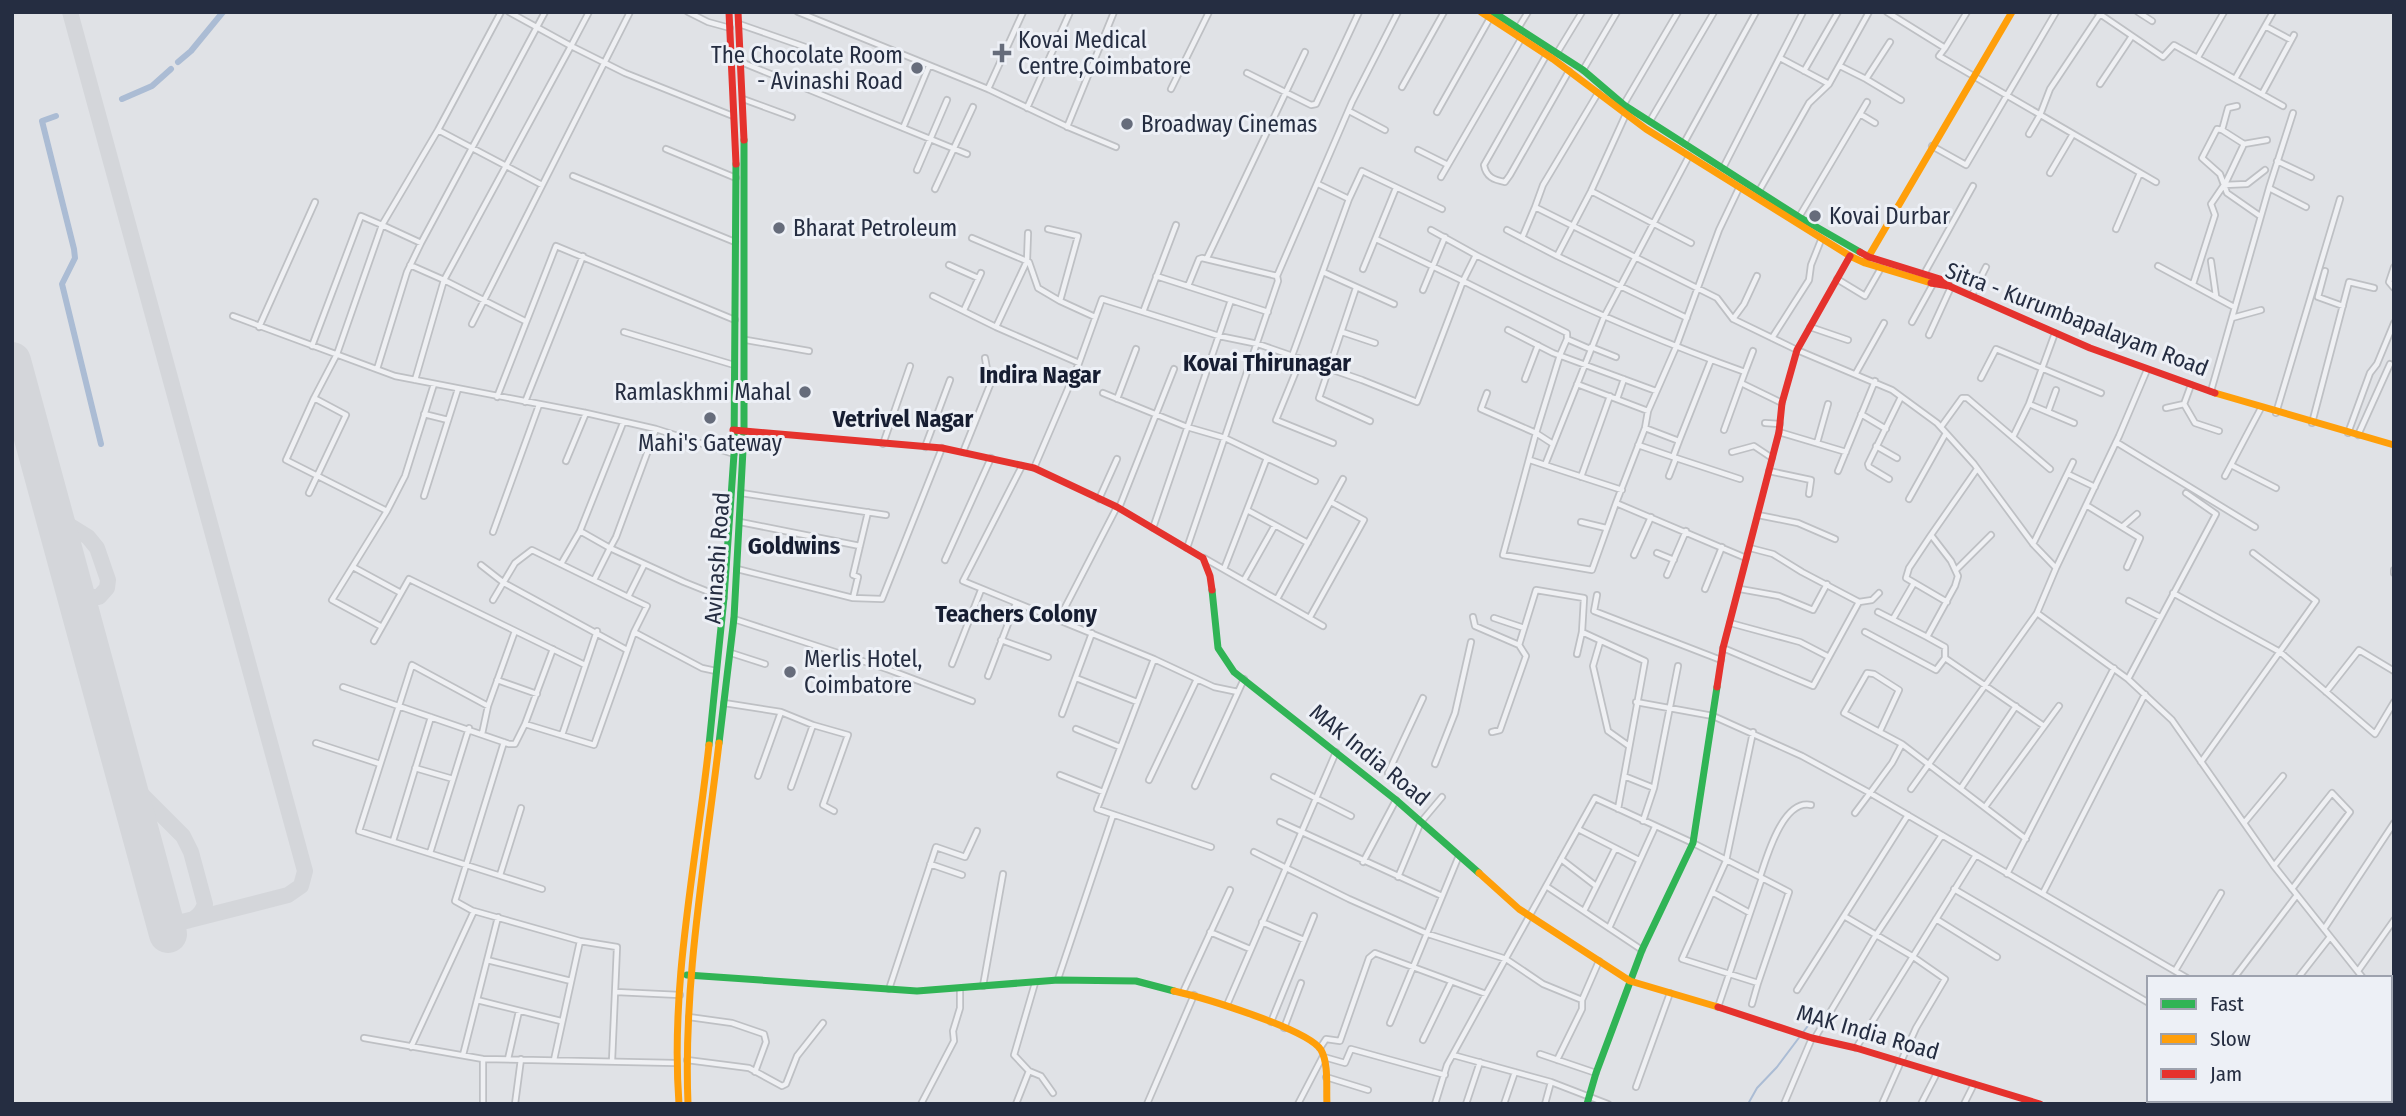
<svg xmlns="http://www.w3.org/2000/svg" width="2406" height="1116" viewBox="0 0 2406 1116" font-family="'Fira Sans Condensed',sans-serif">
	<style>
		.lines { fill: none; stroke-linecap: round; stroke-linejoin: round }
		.stream { stroke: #abbcd4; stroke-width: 2 }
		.canal { stroke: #abbcd4; stroke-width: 6 }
		.taxiway { stroke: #d4d6da; stroke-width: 16 }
		.runway { stroke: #d4d6da; stroke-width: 38 }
		.street-casing { stroke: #bec0c4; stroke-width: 8 }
		.street { stroke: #eff0f3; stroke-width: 4.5 }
		.fast { stroke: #30b455; stroke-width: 7 }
		.slow { stroke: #ff9f0a; stroke-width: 7 }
		.jam { stroke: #e5322d; stroke-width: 7 }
		.poi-dot { fill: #666c7b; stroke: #edf0f6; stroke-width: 2.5 }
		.labels { text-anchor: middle; stroke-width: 6; stroke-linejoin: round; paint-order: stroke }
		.poi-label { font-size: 23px; fill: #252d41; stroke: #edf0f6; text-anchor: start }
		.street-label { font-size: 23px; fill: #252d41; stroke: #edf0f6 }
		.neighbourhood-label { font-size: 24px; font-weight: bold; fill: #171e32; stroke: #edf0f6 }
	</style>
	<rect width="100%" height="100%" fill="#e0e2e6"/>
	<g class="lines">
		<path class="stream" d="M1748,1104L1757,1088L1777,1067L1810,1023"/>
		<path class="canal" d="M178,62L191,51L223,12
			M122,99L152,86L171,69
			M56,116L42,121L74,249L75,258L62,284L101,444"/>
		<path class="taxiway" d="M70,12L305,871L301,886L288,895L182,922
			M54,516L88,537L97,548L108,580L107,588L99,597H77
			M126,779L183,836L191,852L205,904C196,931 161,924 150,902C144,888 149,873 148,858"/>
		<path class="runway" d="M12,361L168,934"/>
		<g class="street-casing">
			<path id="street" d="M501,12L438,130L382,225L421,243L545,12
				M509,12L571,46L589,12
				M688,12L708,22L730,28
				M798,12L988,89L1068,127L1116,147
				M1887,12L1945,48L1967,12
				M2097,12L2163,57L2174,45L2283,106
				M2138,12L2152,21
				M739,24L808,48
				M2265,26L2291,40
				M1517,30L1528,12
				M1945,48L1939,56L2156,182
				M1557,53L1582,12
				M1547,54L1484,165C1486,177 1494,180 1505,182L1510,175L1569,71
				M2198,57L2224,12
				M1780,58L1829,84L1869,12
				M741,62L967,154
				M1840,66L1866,79L1901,100
				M1583,70L1617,12
				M1804,71L1838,12
				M1247,73L1311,105L1316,104L1359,12
				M1866,79L1890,42
				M2235,79L2273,12
				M2100,84L2132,36
				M1402,87L1444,12
				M988,89L1023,12
				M1171,89L1209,12
				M2262,94L2294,35
				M743,99L792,117
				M1624,104L1678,12
				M2237,106L2228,108L2222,130L2217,129L2202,158L2220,174L2227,193L2260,216
				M1027,108L1070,12
				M1349,111L1385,130
				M1437,112L1490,18
				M1626,114L1591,191L1557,256L1687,318
				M1860,114L1875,123
				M1650,121L1714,12
				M1067,127L1114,12
				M903,128L929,66
				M438,130L542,185
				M2222,130L2244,144L2267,140
				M2029,134L2040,115L2050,89L2100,14
				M1684,143L1756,12
				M1932,146L1966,165L2056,12
				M666,149L736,178
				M1418,150L1448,165
				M2277,161L2311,177
				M1723,168L1803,12
				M917,170L947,100
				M2050,173L2073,134
				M573,176L735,242
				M1441,177L1521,39
				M1318,184L1349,199
				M2224,185L2247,184L2265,170
				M1739,188L1719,230L1676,347L1648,411L1645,428L1616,503L1746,558
				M2269,188L2306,207
				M935,189L973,107
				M1591,191L1691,243
				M1759,191L1809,103L1829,84
				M1535,207L1543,185L1598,93
				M1799,217L1867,102
				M1048,229L1078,236L1060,301
				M2116,229L2140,173
				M1431,230L1476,255
				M1507,230L1557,256
				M972,238L1029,262L1038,288L1060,301L1095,317
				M1522,238L1535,207L1717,298L1733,319L1797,350L1892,390L1937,423L1974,464L2033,544L2056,568L2037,613L2128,679L2172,720L2274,866L2363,978
				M1207,258L1305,52
				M2211,261L2216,296
				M410,265L444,280L415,380
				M949,265L978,278
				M2158,266L2234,307
				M2394,267L2389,282L2394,288
				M1363,269L1396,188
				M2325,271L2318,297L2343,306
				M1323,272L1394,304
				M1924,274L1973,186
				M1156,276L1268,312
				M1837,279L1865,296L1881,268
				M2193,284L2215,215L2211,204L2226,182L2244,144
				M1188,286L1199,259L1202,258L1277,276
				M1356,288L1319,398L1370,421
				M1423,290L1445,237
				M1972,295L1986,267
				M933,296L996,327L1079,363
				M964,310L981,273
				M1143,312L1176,225
				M233,316L395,376L586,413L656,429L734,454
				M2232,318L2261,310
				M1733,319L1744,304L1757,276
				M525,321L444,280L571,46L625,73L733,116
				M1912,322L1933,284
				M472,324L630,12
				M259,327L315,202
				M996,327L1027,261L1028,233
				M1810,327L1848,340
				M1508,330L1553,353L1656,391
				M624,332L734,365
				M1342,332L1375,343
				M1929,335L1951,287
				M1772,338L1809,280L1811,265L1821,240
				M746,340L809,351
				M312,346L361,216L382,225L337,354L314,398L286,460L387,511
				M1591,347L1616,357
				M1590,349L1567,339V333L1463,281L1476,255C1564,300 1652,339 1745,372L1741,383L1782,403
				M1292,356L1349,199L1362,171L1442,209
				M1301,359L1276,420L1333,443
				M377,369L407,272L421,243
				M1745,372L1753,351
				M1856,373L1884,323
				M1981,378L1996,349L2101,393
				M1525,379L1538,345
				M1577,384L1648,411
				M2211,391L2269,188L2293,113
				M1103,393L1187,427L1225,438L1315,481
				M1487,393L1481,409L1536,433L1560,355L1567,339
				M497,397L556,246L735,320
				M1117,399L1136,349
				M1617,399L1624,379
				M525,402L583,256
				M2029,404L2074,423
				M2184,404L2191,385
				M2166,408L2184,404L2195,423L2219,431
				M2048,412L2056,390
				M2276,413L2340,199
				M424,414L448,420
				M1861,414L1886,429
				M1765,423L1780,424
				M2312,423L2349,282L2374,288
				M1941,427L1962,398H1967L2050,469
				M1645,428L1679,441L1711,360
				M656,429L616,537L610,548L684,582L724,598
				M1724,430L1741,383
				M1779,432L1846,452
				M2348,433L2370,373L2377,364L2394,323
				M2358,435L2390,364
				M2013,437L2029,404L2055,333
				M2116,442L2255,527
				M1817,443L1828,404
				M883,444L910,366
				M1553,444L1536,433L1503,555L1592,570L1616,503
				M1638,445L1673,457L1679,441
				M1876,446L1897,458
				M925,447L950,380
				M963,452L990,385L985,358
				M1732,452L1754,446L1772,458
				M1673,457L1740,479
				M1530,460L1545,465
				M566,461L586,413
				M2231,465L2276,488
				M1022,466L963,581L1154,659L1097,809L1211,847
				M1034,468L1079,363L1102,299L1219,336L1258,344L1362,380L1417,402L1463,281L1376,239
				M1769,471L1811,480L1809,494
				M1838,471L1875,381
				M2068,474L2095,487
				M1669,476L1676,458
				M2225,476L2261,408
				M1581,477L1610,396
				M1889,479L1869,467L1868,464L1901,397
				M1622,490L1545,465L1604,317L1689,156
				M309,493L346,415L314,398
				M741,493L886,515
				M424,496L458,389
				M1099,499L1117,459
				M1909,499L1946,433
				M2086,505L2140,538L2127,567
				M1119,508L1174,369
				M1249,511L1308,543
				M1758,515L1798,523L1835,539
				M740,522L860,546
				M1581,522L1606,528
				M2122,527L2137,514
				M1153,528L1231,300
				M493,532L539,405
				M1931,535L1909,568L1906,578L1947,602
				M2033,544L2073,462
				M1187,548L1278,281L1277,276L1352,102L1398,12
				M1657,553L1674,560
				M1634,555L1651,517
				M1204,558L1323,626
				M945,560L991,458
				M561,564L580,531
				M481,565L504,583L627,650
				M353,567L401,593
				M2056,568L2119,436L2147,370
				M737,569L853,598L882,599L942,448
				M1224,569L1267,458
				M1956,570L1991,535
				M2394,570V573
				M1667,575L1686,531
				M594,580L610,548L580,531L623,423
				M1244,580L1275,525
				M1705,589L1722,547
				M1740,589L1779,596L1813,610L1827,584
				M2173,593L2280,652L2375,734L2394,702
				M1597,595L1594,611L1721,660
				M628,597L647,606L634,632
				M853,598L858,577L853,575L868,512
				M1277,599L1343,479
				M493,600L515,563L532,550L628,597L644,565
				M2129,601L2160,617
				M1859,602L1872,600L1879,593
				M1878,612L1927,637
				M1310,617L1364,520L1331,502
				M1473,617L1475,626L1519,645
				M1494,618L1524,628
				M734,619L887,669L972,701
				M1059,619L1117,507
				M1893,619L1914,583
				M1730,623L1800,642L1829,657
				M382,627L332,600L387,511L405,476L434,384
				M515,631L488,706L412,665L359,831L542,889
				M1582,632L1645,661L1618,809
				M1865,632L1936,670L1945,658V647L1927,637L1955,586L1958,576L1951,561L1931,535L1977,469
				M1001,640L1048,657
				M374,641L409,579L585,665
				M1600,642L1593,666L1608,731L1629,746
				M1723,648L1813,686L1859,602L1802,572L1773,554L1750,548
				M731,653L765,664
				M1945,658L2044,726
				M1154,659L1214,687L1238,692
				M952,664L981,590
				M988,676L1016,603
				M1076,678L1137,702
				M2128,679L2216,514L2186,493
				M497,680L537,694
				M343,687L509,744H515L525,724L594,745L634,632L702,668L716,671
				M2326,692L2359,650L2394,671
				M1636,702L1713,716L1802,756L1870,793L1892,763L1902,744
				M724,703L781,712L813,725L848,735L823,805L834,811
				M1062,714L1092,633
				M525,724L553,649
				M1076,729L1120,747
				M1880,731L1899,690L1874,674L1867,673L1844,713L1902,744L2026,839
				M1492,732L1500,730L1526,656L1519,645L1536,590L1584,598L1582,632L1577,654
				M482,734L488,706
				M562,735L597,631
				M316,743L380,764
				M2201,762L2316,601L2253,553
				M1435,764L1455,713L1471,642
				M415,768L453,779
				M1388,773L1423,698
				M1060,775L1103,792
				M758,776L781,712
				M1624,776L1654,788L1678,666
				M1274,777L1351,816
				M1149,780L1197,679
				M1195,786L1244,679
				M791,787L813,725
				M1961,788L2016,706
				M1911,789L2037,613
				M1985,807L2059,706
				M1855,813L1870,793L1976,855
				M1643,821L1654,788
				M1280,822L1442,896
				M2244,823L2283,776
				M1578,829L1639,860
				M393,841L431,717
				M1254,852L1349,899L1428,934L1506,959L1543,984L1582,1000
				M430,853L469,728
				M1561,859L1596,886
				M1363,862L1396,800
				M930,864L962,875
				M2274,866L2332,793L2350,812L2292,889
				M2007,874L2114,668
				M500,875L521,808
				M1398,877L1421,822L1442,797
				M1760,877C1767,856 1783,799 1811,805
				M1546,886L1642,950
				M1954,889L2149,1003
				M1712,892L1726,861L1753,732
				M2043,893L2145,694
				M473,911L455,901L504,742
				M1584,911L1615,849
				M1750,913L1712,892L1682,959L1758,983L1752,1004
				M1844,916L1912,956L1945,979L1916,1028L1882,1104
				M1936,919L1997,957
				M1262,922L1304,940
				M1609,928L1655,827
				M2324,929L2394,823
				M1210,932L1250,949
				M487,960L571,981
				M2175,971L2221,893
				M2358,971L2394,920
				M2234,978L2297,895
				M2298,978L2330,937
				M1058,979L1113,815
				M1035,983L1014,1055L1029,1071L1041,1076L1053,1093
				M1758,983L1789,892L1762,878
				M983,986L1003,874
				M889,989L936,847L965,857L977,831
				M1797,990L1908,815
				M616,992L680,995
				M1183,992L1230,890
				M2390,997L2394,992
				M477,1000L561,1021
				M1227,1005L1336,752
				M689,1017L732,1023L764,1034L766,1042L755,1072
				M2390,1017L2394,1022
				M1271,1022L1314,916
				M1390,1023L1458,858
				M1284,1028L1301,983
				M364,1038L483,1059L676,1063
				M1423,1040L1451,982
				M411,1047L474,911L580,941L617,947L612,1061
				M1320,1048L1326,1039L1340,1041L1369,958L1375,953L1486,994L1595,798L1693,843L1762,878L1718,1007
				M1856,1048L1976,855L2187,978
				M1540,1054L1596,1073
				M463,1055L498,917
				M1453,1055L1551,1082L1608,1104
				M1324,1057L1345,1063L1351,1049L1445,1075
				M508,1059L519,1011
				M554,1060L580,941
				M687,1060L749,1068L782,1086L786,1084L797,1056L823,1023
				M1557,1060L1582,1009V1000L1599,961
				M1326,1077L1368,1090
				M1636,1087L1670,993
				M483,1104V1059
				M515,1104L521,1059
				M921,1104L954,1041L953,1031L960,1008V989
				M1016,1104L1029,1071
				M1147,1104L1194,995
				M1298,1104L1323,1056
				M1435,1104L1447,1065L1486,994
				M1466,1104L1480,1062
				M1504,1104L1515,1072
				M1545,1104L1551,1082
				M1784,1104L1812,1038L1816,1036L1876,935L1942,835
				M1921,1104L1937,1073
				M1964,1104L1974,1084
				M2209,1104L2212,1100"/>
		</g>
		<use href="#street" class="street"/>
		<path class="fast" d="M1493,12L1583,70L1624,105L1799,217L1860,252
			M1212,590L1218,648L1234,672L1396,800L1479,873
			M719,743L734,618L744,431V140
			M709,745L724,598L734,454L736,164
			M687,975L917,991L1058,980L1136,981L1174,991
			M1587,1104L1596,1073L1642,950L1693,843L1717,687"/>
		<path class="slow" d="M1481,12L1553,59L1646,129L1850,256L1865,263L1931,283
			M1866,261L2012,12
			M2215,393L2394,445
			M1479,873L1519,909L1630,981L1718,1007
			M1174,991C1201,997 1308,1029 1321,1050C1329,1064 1326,1088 1327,1104
			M679,1104C670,984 696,864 709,745
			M688,1104C683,983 705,862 719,743"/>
		<path class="jam" d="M729,12L736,164
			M738,12L744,140
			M1860,252L1869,257L1940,279L1949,285
			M1931,283L1949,286L2090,348L2215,393
			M733,430L942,448L1034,468L1117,507L1203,558L1210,576L1212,590
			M1717,687L1723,648L1779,432L1782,403L1797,350L1850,256
			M1718,1007L1812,1038L1856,1048L2040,1104"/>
	</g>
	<g class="poi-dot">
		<path d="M998.5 42.5h7v7h7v7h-7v7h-7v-7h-7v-7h7z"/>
		<circle cx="917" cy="68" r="7"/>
		<circle cx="1127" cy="124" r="7"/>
		<circle cx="1815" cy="216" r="7"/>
		<circle cx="779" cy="228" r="7"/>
		<circle cx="805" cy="392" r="7"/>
		<circle cx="710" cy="418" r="7"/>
		<circle cx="790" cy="672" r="7"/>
	</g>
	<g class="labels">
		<g class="poi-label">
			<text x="1018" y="48">Kovai Medical<tspan x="1018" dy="26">Centre,Coimbatore</tspan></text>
			<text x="903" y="63" text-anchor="end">The Chocolate Room<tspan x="903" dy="26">- Avinashi Road</tspan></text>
			<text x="1141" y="132">Broadway Cinemas</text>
			<text x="1829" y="224">Kovai Durbar</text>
			<text x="793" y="236">Bharat Petroleum</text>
			<text x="791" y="400" text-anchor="end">Ramlaskhmi Mahal</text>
			<text x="710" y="451" text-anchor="middle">Mahi's Gateway</text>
			<text x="804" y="667">Merlis Hotel,<tspan x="804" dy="26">Coimbatore</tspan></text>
		</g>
		<g class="street-label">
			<text transform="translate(2077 319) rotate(21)" y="8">Sitra - Kurumbapalayam Road</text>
			<text transform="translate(717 558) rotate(-86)" y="8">Avinashi Road</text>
			<text transform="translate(1370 755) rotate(39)" y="8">MAK India Road</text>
			<text transform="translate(1868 1032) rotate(16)" y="8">MAK India Road</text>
		</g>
		<g class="neighbourhood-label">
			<text x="1267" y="371">Kovai Thirunagar</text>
			<text x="1040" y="383">Indira Nagar</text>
			<text x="903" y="427">Vetrivel Nagar</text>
			<text x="794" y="554">Goldwins</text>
			<text x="1016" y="622">Teachers Colony</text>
		</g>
	</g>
	<rect width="2406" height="1116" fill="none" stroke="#252d41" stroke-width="28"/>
	<rect x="2147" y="976" width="245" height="126" fill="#edf0f6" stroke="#9da2ae" stroke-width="2"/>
	<rect x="2161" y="999" width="35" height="10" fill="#30b455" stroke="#9da2ae" stroke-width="2"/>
	<text x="2210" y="1011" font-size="21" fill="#252d41">Fast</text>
	<rect x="2161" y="1034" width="35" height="10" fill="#ff9f0a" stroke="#9da2ae" stroke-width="2"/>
	<text x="2210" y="1046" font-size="21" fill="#252d41">Slow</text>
	<rect x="2161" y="1069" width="35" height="10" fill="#e5322d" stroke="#9da2ae" stroke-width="2"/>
	<text x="2210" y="1081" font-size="21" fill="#252d41">Jam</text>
</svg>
